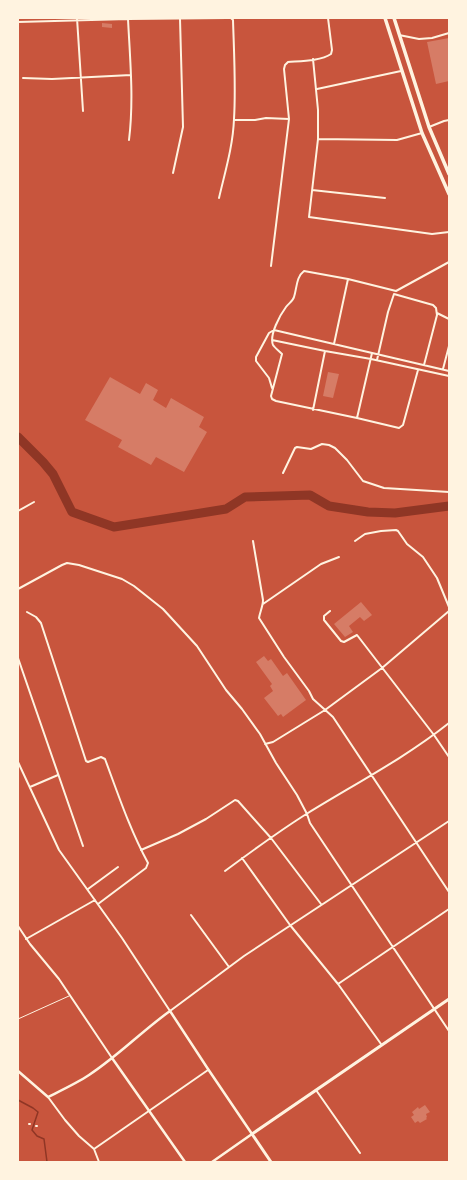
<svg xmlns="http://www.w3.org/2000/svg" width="467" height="1180" viewBox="0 0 467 1180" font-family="Lato,sans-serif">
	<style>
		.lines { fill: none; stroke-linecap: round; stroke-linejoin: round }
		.stream { stroke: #8f3625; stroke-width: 1.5 }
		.river { stroke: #8f3625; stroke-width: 9 }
		.building { fill: #d67c66 }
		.service { stroke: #fff3e0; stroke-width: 1 }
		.minor { stroke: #fff3e0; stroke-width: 2 }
		.tertiary { stroke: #fff3e0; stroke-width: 2.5 }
		.secondary { stroke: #fff3e0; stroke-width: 3 }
		.primary { stroke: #fff3e0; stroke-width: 3.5 }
	</style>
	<rect width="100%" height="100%" fill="#c8553d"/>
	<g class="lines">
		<path class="stream" d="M18,1100L33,1108L38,1112L32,1130L37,1136L44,1139L47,1162"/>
		<path class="river" d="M18,437L43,462L53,474L72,512L114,527L226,509L245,497L310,495L329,506L368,512L395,513L449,506"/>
	</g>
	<path class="building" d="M102,23L112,24V28L102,27Z
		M449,38V81L436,84L427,42Z
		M328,372L339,374L333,398L323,396Z
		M110,377L140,394L146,383L158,390L153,400L166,408L171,398L204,417L199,427L207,432L184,472L156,457L151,465L118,447L122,440L85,420Z
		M361,602L372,615L364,621L360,617L349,626L353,632L345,637L334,624Z
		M264,656L268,661L271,659L283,676L287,673L306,700L283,717L281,714L278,716L264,698L273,691L270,686L272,684L256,662Z
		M425,1105L430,1112L426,1114L427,1117L426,1118L427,1119L420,1123L418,1121L415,1123L411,1117L414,1115L412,1112L418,1107L419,1109Z"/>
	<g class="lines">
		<path class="service" d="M18,1019L69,996"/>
		<path class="minor" d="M77,18L83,111
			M128,19C130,59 134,100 129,140
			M18,22L128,19L227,18
			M399,35L419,39L432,38L449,33
			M313,59L318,110V139L309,217L432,234L449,232
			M23,78L52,79L131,75
			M317,89L401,71
			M234,120H255L266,118L289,119
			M429,127L444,121L449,120
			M318,139L397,140L422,133
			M173,173L183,127L180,19
			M312,190L385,198
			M219,198C225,172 233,146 234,119C236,87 234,53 233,20L231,18
			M271,266L289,119L284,69L285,65L288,62C300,61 321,61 331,54L332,50L328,18
			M394,294L433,305L436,308L437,315L424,365
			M437,313L449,319
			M272,340L325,351L371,359L449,376
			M334,344L348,279
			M377,360L388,312L394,294
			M443,369L449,346
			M418,370L403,425L399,428L357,418L276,401L272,399L271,396L282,354C279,351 275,348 273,345C269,335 280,315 286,307C289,303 293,301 294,297C297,288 296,277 304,271L348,279L396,291L449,262
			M272,388L269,378L256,361V357L269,333L274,330L449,371
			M313,410L325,351
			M357,418L372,353
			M283,473L295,448L297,447L311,449L322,444L329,445L335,448L347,460L363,481L384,488L449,492
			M18,511L34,502
			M253,541L263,600C263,606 260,612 259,618L284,657L309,691L313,699L333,717L449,892
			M355,541L365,534L381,531L396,530L398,531L407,544L423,557L437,578L449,607
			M18,589L62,565L67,563L79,565L122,579L134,586L163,609L197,646L226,690L242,709L260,734L276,763L297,795L307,814L310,823L449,1031
			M263,604L321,564L339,557
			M330,611L324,616V620L341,641L344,642L357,635L434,735L449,757
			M27,612L36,617L41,623L86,761L88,762L101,757L105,759C118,794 130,830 148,863L146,868L98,904
			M18,658L83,846
			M265,744L273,742L325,710L382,668L449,611
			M18,762L59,850L122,938L170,1011L244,956L449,821
			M30,787L58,775
			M141,850L178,834L206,819L232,802L235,800L238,801L271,838L321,904
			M242,858L290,925L338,984L381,1044
			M225,871C252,851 279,831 308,813C355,784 405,758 449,723
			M88,889L118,867
			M191,915L229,967
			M18,926L30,944L59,979L112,1058
			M26,939L95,900
			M338,984L449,909
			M316,1090L360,1153
			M48,1097L65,1120L79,1136L94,1149L99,1162
			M29,1124H30
			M36,1126H37
			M94,1149L208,1070"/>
		<path class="tertiary" d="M112,1058L185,1162
			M18,1071L48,1097C62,1090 77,1083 89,1075C118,1056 142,1031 170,1011L208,1069L252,1134L212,1162"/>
		<path class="secondary" d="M271,1162L252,1134L449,999"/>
		<path class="primary" d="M385,18L422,133L449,194
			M394,18L429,127L449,174"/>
	</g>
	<rect width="467" height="1180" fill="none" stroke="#fff3e0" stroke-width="38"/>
</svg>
